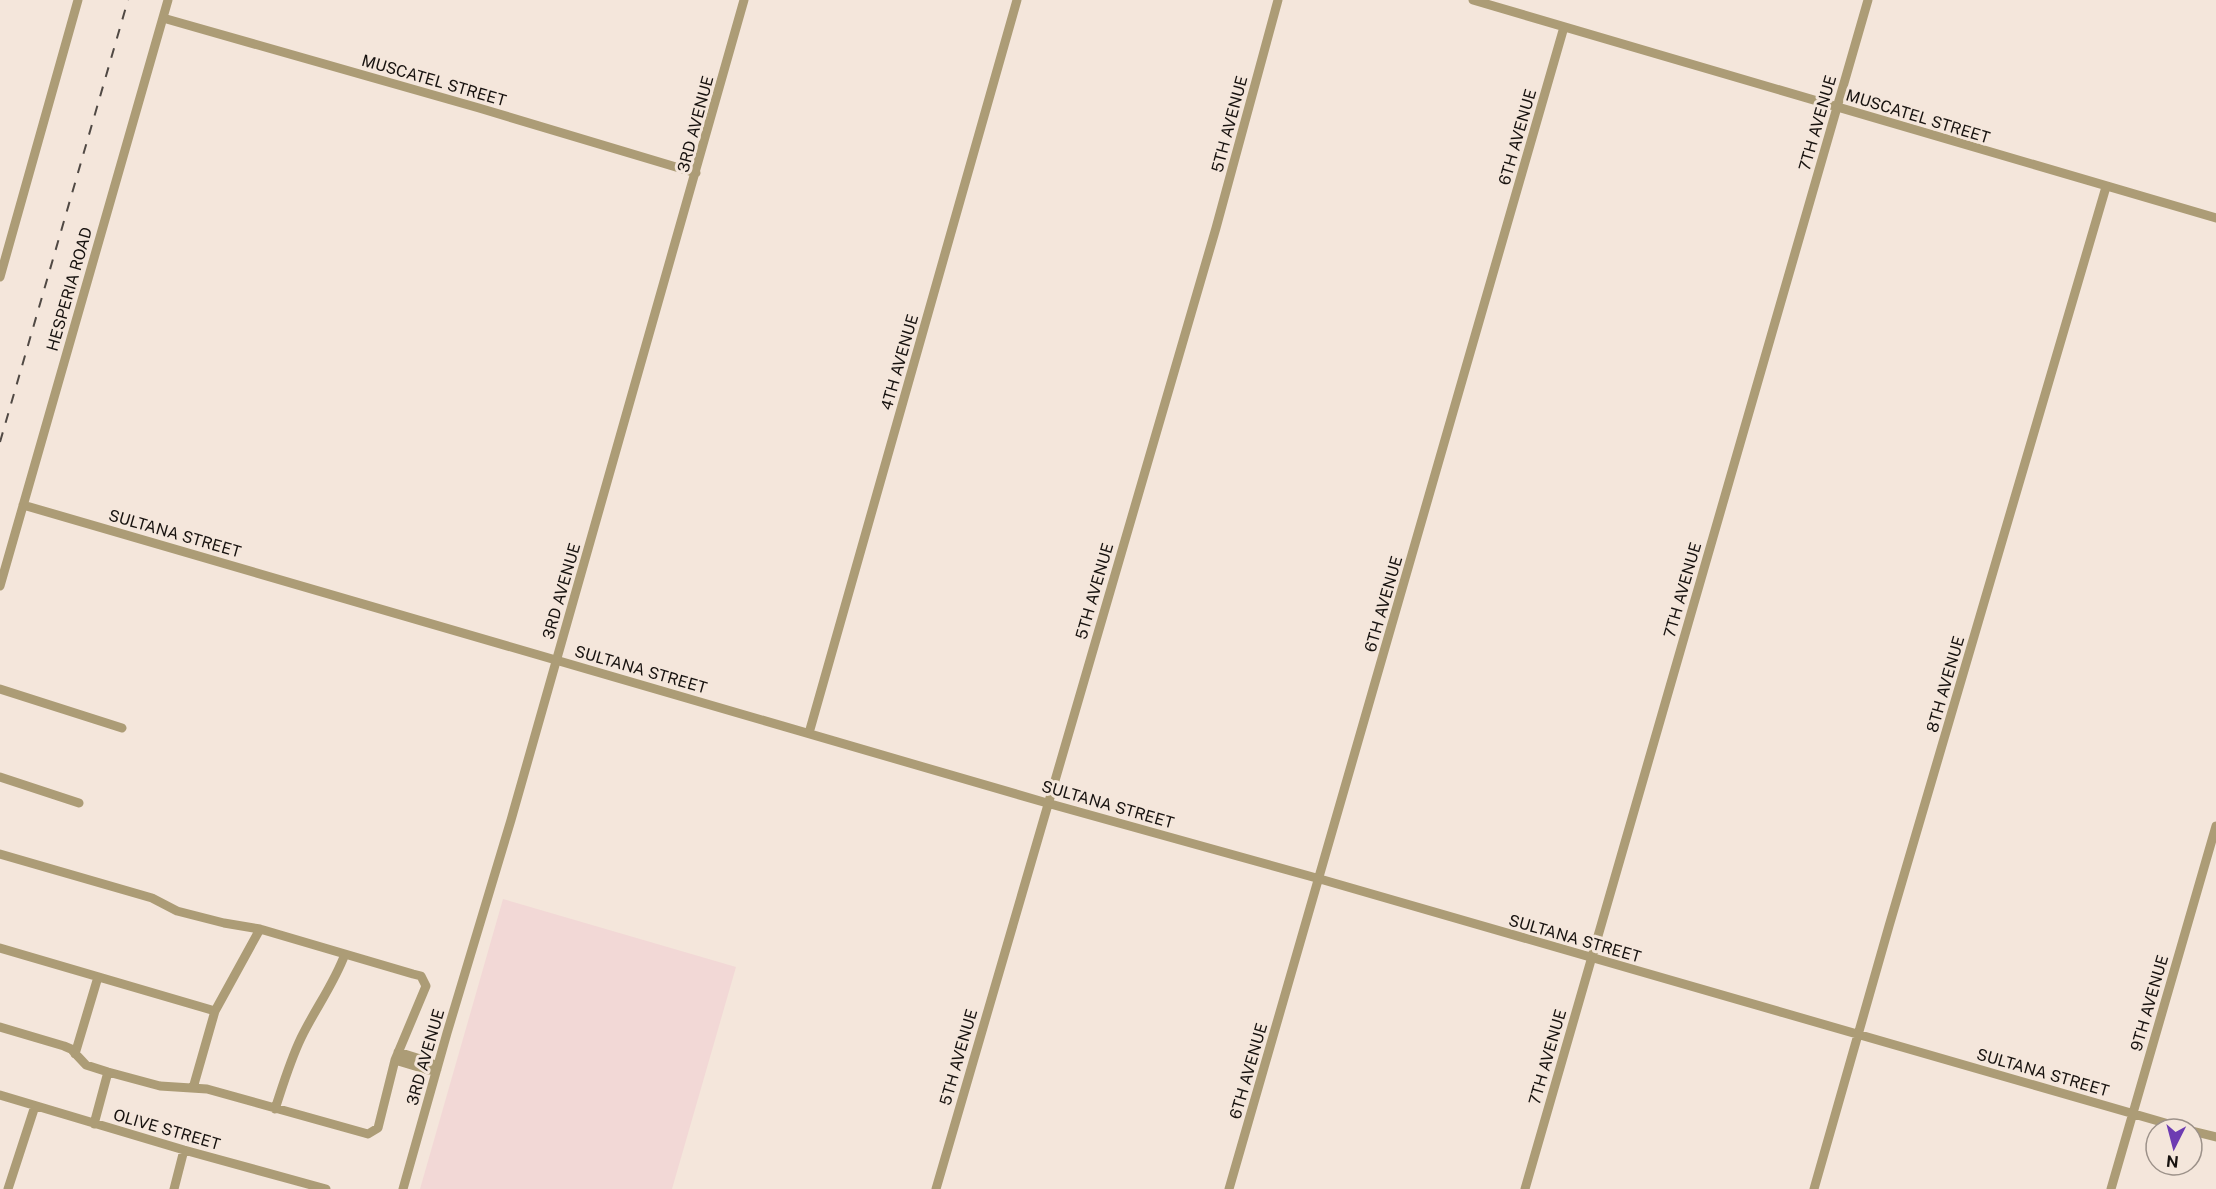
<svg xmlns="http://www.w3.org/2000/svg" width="2216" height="1189" viewBox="0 0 2216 1189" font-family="'Public Sans',sans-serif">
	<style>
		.education { fill: #f2d8d6 }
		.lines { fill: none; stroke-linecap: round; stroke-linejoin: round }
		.minor { stroke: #ac9c76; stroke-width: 9 }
		.rail { stroke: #504944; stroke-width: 2; stroke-dasharray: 10 10; stroke-linecap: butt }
		.labels { text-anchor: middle; stroke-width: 6; stroke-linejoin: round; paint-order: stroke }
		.street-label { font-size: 16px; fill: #17120f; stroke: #f4e6db }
	</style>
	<rect width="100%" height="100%" fill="#f4e6db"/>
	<path class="education" d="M503,899L736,967L672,1189H420Z"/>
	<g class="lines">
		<path class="minor" d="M1473,0L2216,218
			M163,18L479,108L696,173
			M0,277L78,0
			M23,505L1047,803L1320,879L2186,1129
			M0,586L168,0
			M0,689L122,728
			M809,733L1017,0
			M0,777L79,803
			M0,854L152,898L177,911L224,923L260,929L413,974L421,976L426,986L395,1060L378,1128L368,1134L207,1089L160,1086L108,1072L86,1065L71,1049L64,1046L0,1027
			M0,948L215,1011
			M398,1052L430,1062L437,1069
			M75,1054L98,977
			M395,1060L428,1070L437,1069
			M193,1088L215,1011L260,929
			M0,1095L184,1150L326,1189
			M275,1109C283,1085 290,1061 301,1038C315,1009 334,984 345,954
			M94,1124L108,1072
			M2192,1131L2216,1137
			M8,1189L35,1106
			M174,1189L184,1150
			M403,1189L447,1033L511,820L744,0
			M936,1189L1216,228L1278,0
			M1229,1189L1564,27
			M1525,1189L1868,0
			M1814,1189L1889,926L2106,187
			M2111,1189L2216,826"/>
		<path class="rail" d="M0,442L128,0"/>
	</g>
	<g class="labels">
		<g class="street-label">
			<text transform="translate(434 80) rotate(16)" y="6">MUSCATEL STREET</text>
			<text transform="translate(1918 116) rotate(17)" y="6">MUSCATEL STREET</text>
			<text transform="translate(1817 123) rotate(-74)" y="6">7TH AVENUE</text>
			<text transform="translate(695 124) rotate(-75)" y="6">3RD AVENUE</text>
			<text transform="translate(1229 124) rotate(-75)" y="6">5TH AVENUE</text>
			<text transform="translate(1517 137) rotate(-74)" y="6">6TH AVENUE</text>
			<text transform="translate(69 289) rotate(-74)" y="6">HESPERIA ROAD</text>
			<text transform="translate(899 362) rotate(-74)" y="6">4TH AVENUE</text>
			<text transform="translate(175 533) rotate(16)" y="6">SULTANA STREET</text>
			<text transform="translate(1682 590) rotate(-74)" y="6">7TH AVENUE</text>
			<text transform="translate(561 591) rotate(-74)" y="6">3RD AVENUE</text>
			<text transform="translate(1094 591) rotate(-74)" y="6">5TH AVENUE</text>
			<text transform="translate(1383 604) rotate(-74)" y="6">6TH AVENUE</text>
			<text transform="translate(641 669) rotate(16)" y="6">SULTANA STREET</text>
			<text transform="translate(1945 684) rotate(-74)" y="6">8TH AVENUE</text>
			<text transform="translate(1108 804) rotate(16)" y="6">SULTANA STREET</text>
			<text transform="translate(1575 938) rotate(16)" y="6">SULTANA STREET</text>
			<text transform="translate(2149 1003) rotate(-74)" y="6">9TH AVENUE</text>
			<text transform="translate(425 1057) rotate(-74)" y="6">3RD AVENUE</text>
			<text transform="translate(958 1057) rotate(-74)" y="6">5TH AVENUE</text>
			<text transform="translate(1547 1057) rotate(-74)" y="6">7TH AVENUE</text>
			<text transform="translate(1248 1071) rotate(-74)" y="6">6TH AVENUE</text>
			<text transform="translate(2043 1072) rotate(16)" y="6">SULTANA STREET</text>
			<text transform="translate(167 1129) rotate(16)" y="6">OLIVE STREET</text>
		</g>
	</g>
	<g transform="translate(2174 1147) rotate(186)"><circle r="28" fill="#f4e6db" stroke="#9c9189" stroke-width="1.5"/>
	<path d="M0-4.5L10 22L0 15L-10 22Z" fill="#6d3bb2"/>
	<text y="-9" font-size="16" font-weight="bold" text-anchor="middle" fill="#17120f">N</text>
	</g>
</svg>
